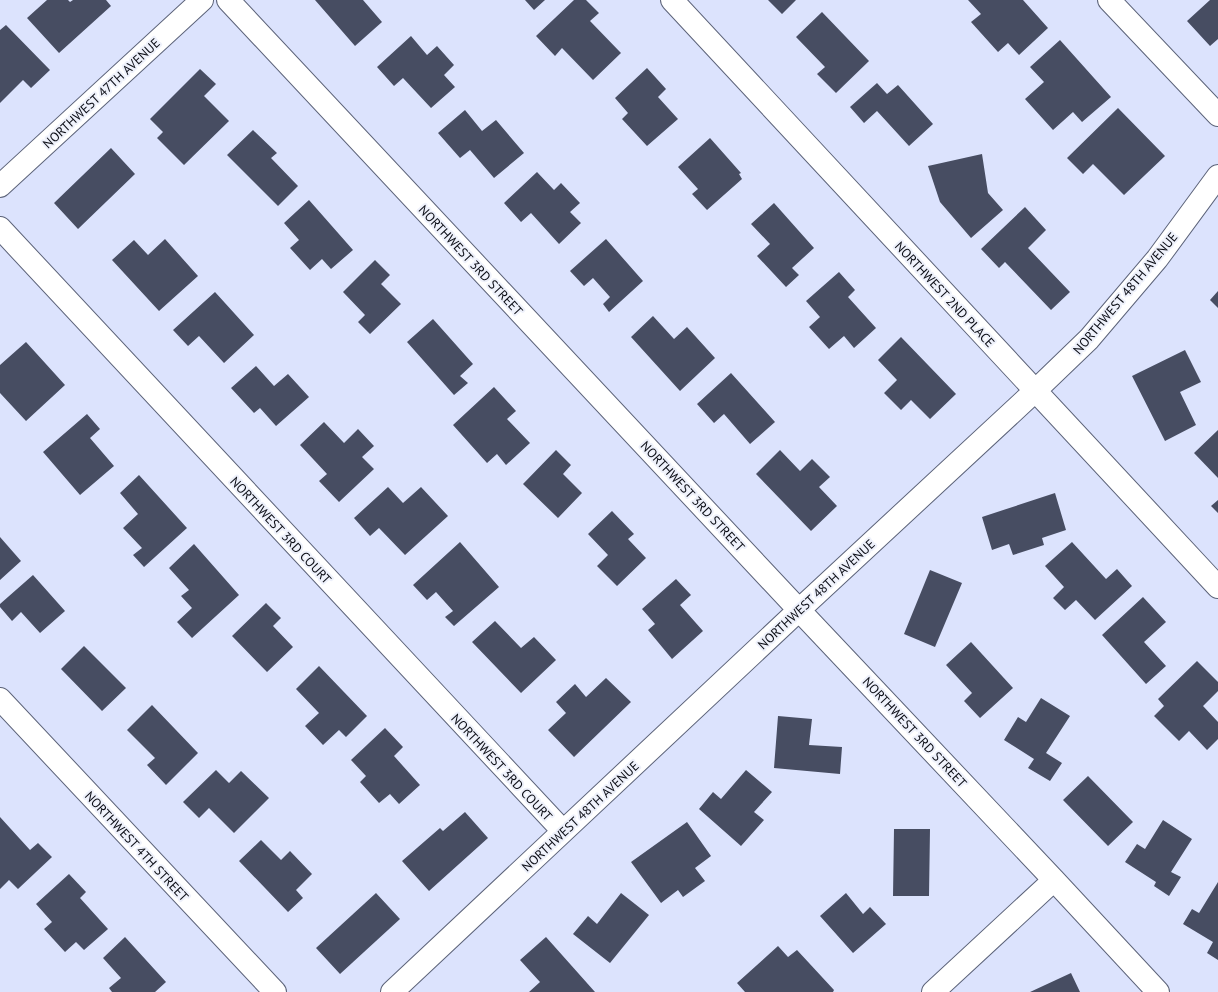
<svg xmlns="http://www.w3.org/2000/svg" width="1218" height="992" viewBox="0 0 1218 992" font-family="'PT Sans',sans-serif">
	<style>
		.building { fill: #474d62 }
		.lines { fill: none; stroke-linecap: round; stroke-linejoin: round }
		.minor-casing { stroke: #5c6379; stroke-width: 24 }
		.minor { stroke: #fff; stroke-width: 22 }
		.labels { text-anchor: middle; stroke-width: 4; stroke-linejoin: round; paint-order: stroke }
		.street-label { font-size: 13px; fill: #0a0c14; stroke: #eef1fb }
	</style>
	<rect width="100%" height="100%" fill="#dce3fd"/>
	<path class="building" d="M47,0H68L70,2L73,0H106L111,6L59,53L27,18Z
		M315,0H363L382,22L355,46Z
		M525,0H545L534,10Z
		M574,0H586L599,13L590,21L621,53L593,80L562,48L555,56L536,36Z
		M768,0H796L782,14Z
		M968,0H1023L1048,28L1019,55L1008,43L998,52L971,22L981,14Z
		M1210,0H1218V39L1210,46L1187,21Z
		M822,12L869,61L836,93L817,74L825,67L796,37Z
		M6,25L50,70L31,88L23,80L0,103V30Z
		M411,36L427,55L437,46L454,65L444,75L455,87L431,108L403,78L394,86L377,67Z
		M1060,40L1111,97L1082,122L1073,112L1053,130L1025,99L1044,82L1030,67Z
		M647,68L666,89L658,97L678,119L647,146L622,119L628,113L615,98Z
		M200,69L216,84L204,96L229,121L184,165L157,138L163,132L150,119Z
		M877,83L887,94L898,85L933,124L909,146L877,111L864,123L850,107Z
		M1118,108L1165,156L1124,195L1093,164L1083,174L1067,158Z
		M465,110L482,131L496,120L524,153L494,178L470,150L460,158L438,133Z
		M253,130L277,153L271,158L298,186L278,206L227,155Z
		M710,138L741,173L739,174L742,179L707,210L692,194L698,189L678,167Z
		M111,148L135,174L78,229L54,203Z
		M982,154L988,193L1003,210L971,238L940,202L928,166Z
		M537,172L554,190L561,183L580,203L570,212L581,223L559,244L531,213L521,222L504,203Z
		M309,200L353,250L331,269L322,259L310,270L290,248L299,240L284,223Z
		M774,203L814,248L792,268L799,275L786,287L757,256L770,244L751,224Z
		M1025,207L1046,230L1028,248L1070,292L1051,310L1005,262L999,268L981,249Z
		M165,239L198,276L159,311L112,260L134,240L148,255Z
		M606,239L643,281L609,312L603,304L610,297L593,278L584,286L570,271Z
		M375,260L390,275L381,284L401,304L370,334L358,322L365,315L343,292Z
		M839,272L855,290L848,297L876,328L854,348L844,336L829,349L809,327L820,317L806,301Z
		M1218,291V308L1210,300Z
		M215,292L254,335L224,363L199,336L188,346L173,330Z
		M653,316L674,339L687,327L715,358L680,391L631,337Z
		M433,319L473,364L460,376L468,383L454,395L407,342Z
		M901,337L956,394L930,419L911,400L901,410L884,393L897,380L878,360Z
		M26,342L65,385L26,421L0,393V365Z
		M1185,350L1201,382L1180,392L1196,425L1165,441L1132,376Z
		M256,366L274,386L288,374L309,397L276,426L260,408L254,413L231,388Z
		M731,373L775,422L750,444L724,414L714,423L697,404Z
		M494,387L516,411L507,419L530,443L506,465L497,454L487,463L453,425Z
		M87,414L100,429L90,438L114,466L80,495L43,452Z
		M324,422L344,443L358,429L374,446L362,457L374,469L339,502L319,481L327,474L300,445Z
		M1218,430V478L1194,453Z
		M556,450L571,465L563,474L582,493L558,518L523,484Z
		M780,450L800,471L812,459L830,477L819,487L837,506L811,531L756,474Z
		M139,475L187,528L144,567L133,555L142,548L123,528L138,514L120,493Z
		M388,487L403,503L421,487L448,516L405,555L379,528L370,536L354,518Z
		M1055,493L1066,530L1042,538L1044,545L1013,555L1009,544L992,550L982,517Z
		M1218,500V513L1211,506Z
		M612,511L634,534L628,539L646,558L617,586L597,566L608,555L588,534Z
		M0,537L21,561L0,580Z
		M460,542L499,587L454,626L445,617L453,611L436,592L427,600L413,585Z
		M1072,542L1106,579L1117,569L1132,586L1095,620L1076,600L1065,610L1053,598L1064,587L1045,566Z
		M194,544L239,595L192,638L177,622L192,608L181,596L189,590L169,568Z
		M930,570L962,583L935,647L904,634Z
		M33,575L65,611L40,633L21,612L12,621L0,607V604Z
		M676,579L691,595L680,605L703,631L672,659L648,630L655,624L642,609Z
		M1143,597L1166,622L1144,642L1166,666L1146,684L1102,635Z
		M266,603L281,618L273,626L293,647L267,672L232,636Z
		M495,621L521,648L534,637L556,660L521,693L472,642Z
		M971,642L1013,688L980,718L964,701L972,693L946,665Z
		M84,646L126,688L102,711L61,669Z
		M1197,661L1218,682V691L1203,706L1218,722V739L1207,750L1189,731L1179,741L1154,716L1164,706L1158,699Z
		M319,666L367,716L346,737L339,730L323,745L305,726L319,713L296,689Z
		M606,678L631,702L574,757L548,730L566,713L556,702L575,684L586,697Z
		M1041,698L1070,716L1046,753L1062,763L1050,781L1028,768L1034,759L1004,740L1018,717L1026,722Z
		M152,705L198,753L166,785L147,765L155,758L127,730Z
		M778,716L812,719L809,745L842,747L840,774L774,768Z
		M385,728L403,747L394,756L420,785L399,804L390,794L379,803L360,782L366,776L351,760Z
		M216,770L229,783L241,771L269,798L234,833L209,808L199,818L183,802Z
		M746,770L772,792L754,812L764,820L741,846L699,809L713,792L721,799Z
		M1088,776L1133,822L1108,846L1063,800Z
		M465,812L488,838L429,891L402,861L440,828L443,831Z
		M0,817L30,850L38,843L52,857L18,889L9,880L0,889Z
		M1163,820L1192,839L1171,872L1181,877L1169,896L1154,886L1156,882L1125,862L1137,844L1145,849Z
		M687,822L711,856L695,868L705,881L683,897L678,890L661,903L631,862Z
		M894,829H930L929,896H893Z
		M261,840L281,860L290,851L312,874L296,890L303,898L288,912L239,861Z
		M69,874L86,892L80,898L108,929L84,950L76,942L65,952L44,929L52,922L36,904Z
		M1218,882V960L1207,953L1213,942L1183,924L1192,909L1199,913Z
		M376,893L400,919L340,974L316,948Z
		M621,893L649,915L610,963L573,934L588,916L597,924Z
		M846,893L863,914L870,907L886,924L853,953L820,916Z
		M125,937L166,982L155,992H112L109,988L121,978L103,958Z
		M546,937L595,992H529L540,982L520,960Z
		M778,946L788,957L797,950L834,990L833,992H745L737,983Z
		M1071,973L1080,992H1030Z"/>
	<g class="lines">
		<g class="minor-casing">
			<path id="minor" d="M228,0L799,610L1054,880L1158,992
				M672,0L1218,587
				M1109,0L1218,115
				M0,186L202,0
				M0,228L563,831
				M0,699L275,992
				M392,992L799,610L1035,391L1089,339L1157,259L1218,176
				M933,992L1054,880"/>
		</g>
		<use href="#minor" class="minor"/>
	</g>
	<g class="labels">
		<g class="street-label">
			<text transform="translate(101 93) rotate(-43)" y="5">NORTHWEST 47TH AVENUE</text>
			<text transform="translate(471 260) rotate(47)" y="5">NORTHWEST 3RD STREET</text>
			<text transform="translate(1125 293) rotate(-50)" y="5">NORTHWEST 48TH AVENUE</text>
			<text transform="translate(945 294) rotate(47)" y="5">NORTHWEST 2ND PLACE</text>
			<text transform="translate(693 496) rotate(47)" y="5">NORTHWEST 3RD STREET</text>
			<text transform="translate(281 530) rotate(47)" y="5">NORTHWEST 3RD COURT</text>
			<text transform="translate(816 594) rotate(-43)" y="5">NORTHWEST 48TH AVENUE</text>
			<text transform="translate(915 732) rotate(47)" y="5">NORTHWEST 3RD STREET</text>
			<text transform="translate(502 767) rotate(47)" y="5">NORTHWEST 3RD COURT</text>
			<text transform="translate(580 816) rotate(-43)" y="5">NORTHWEST 48TH AVENUE</text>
			<text transform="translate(137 846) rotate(47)" y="5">NORTHWEST 4TH STREET</text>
		</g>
	</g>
</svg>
